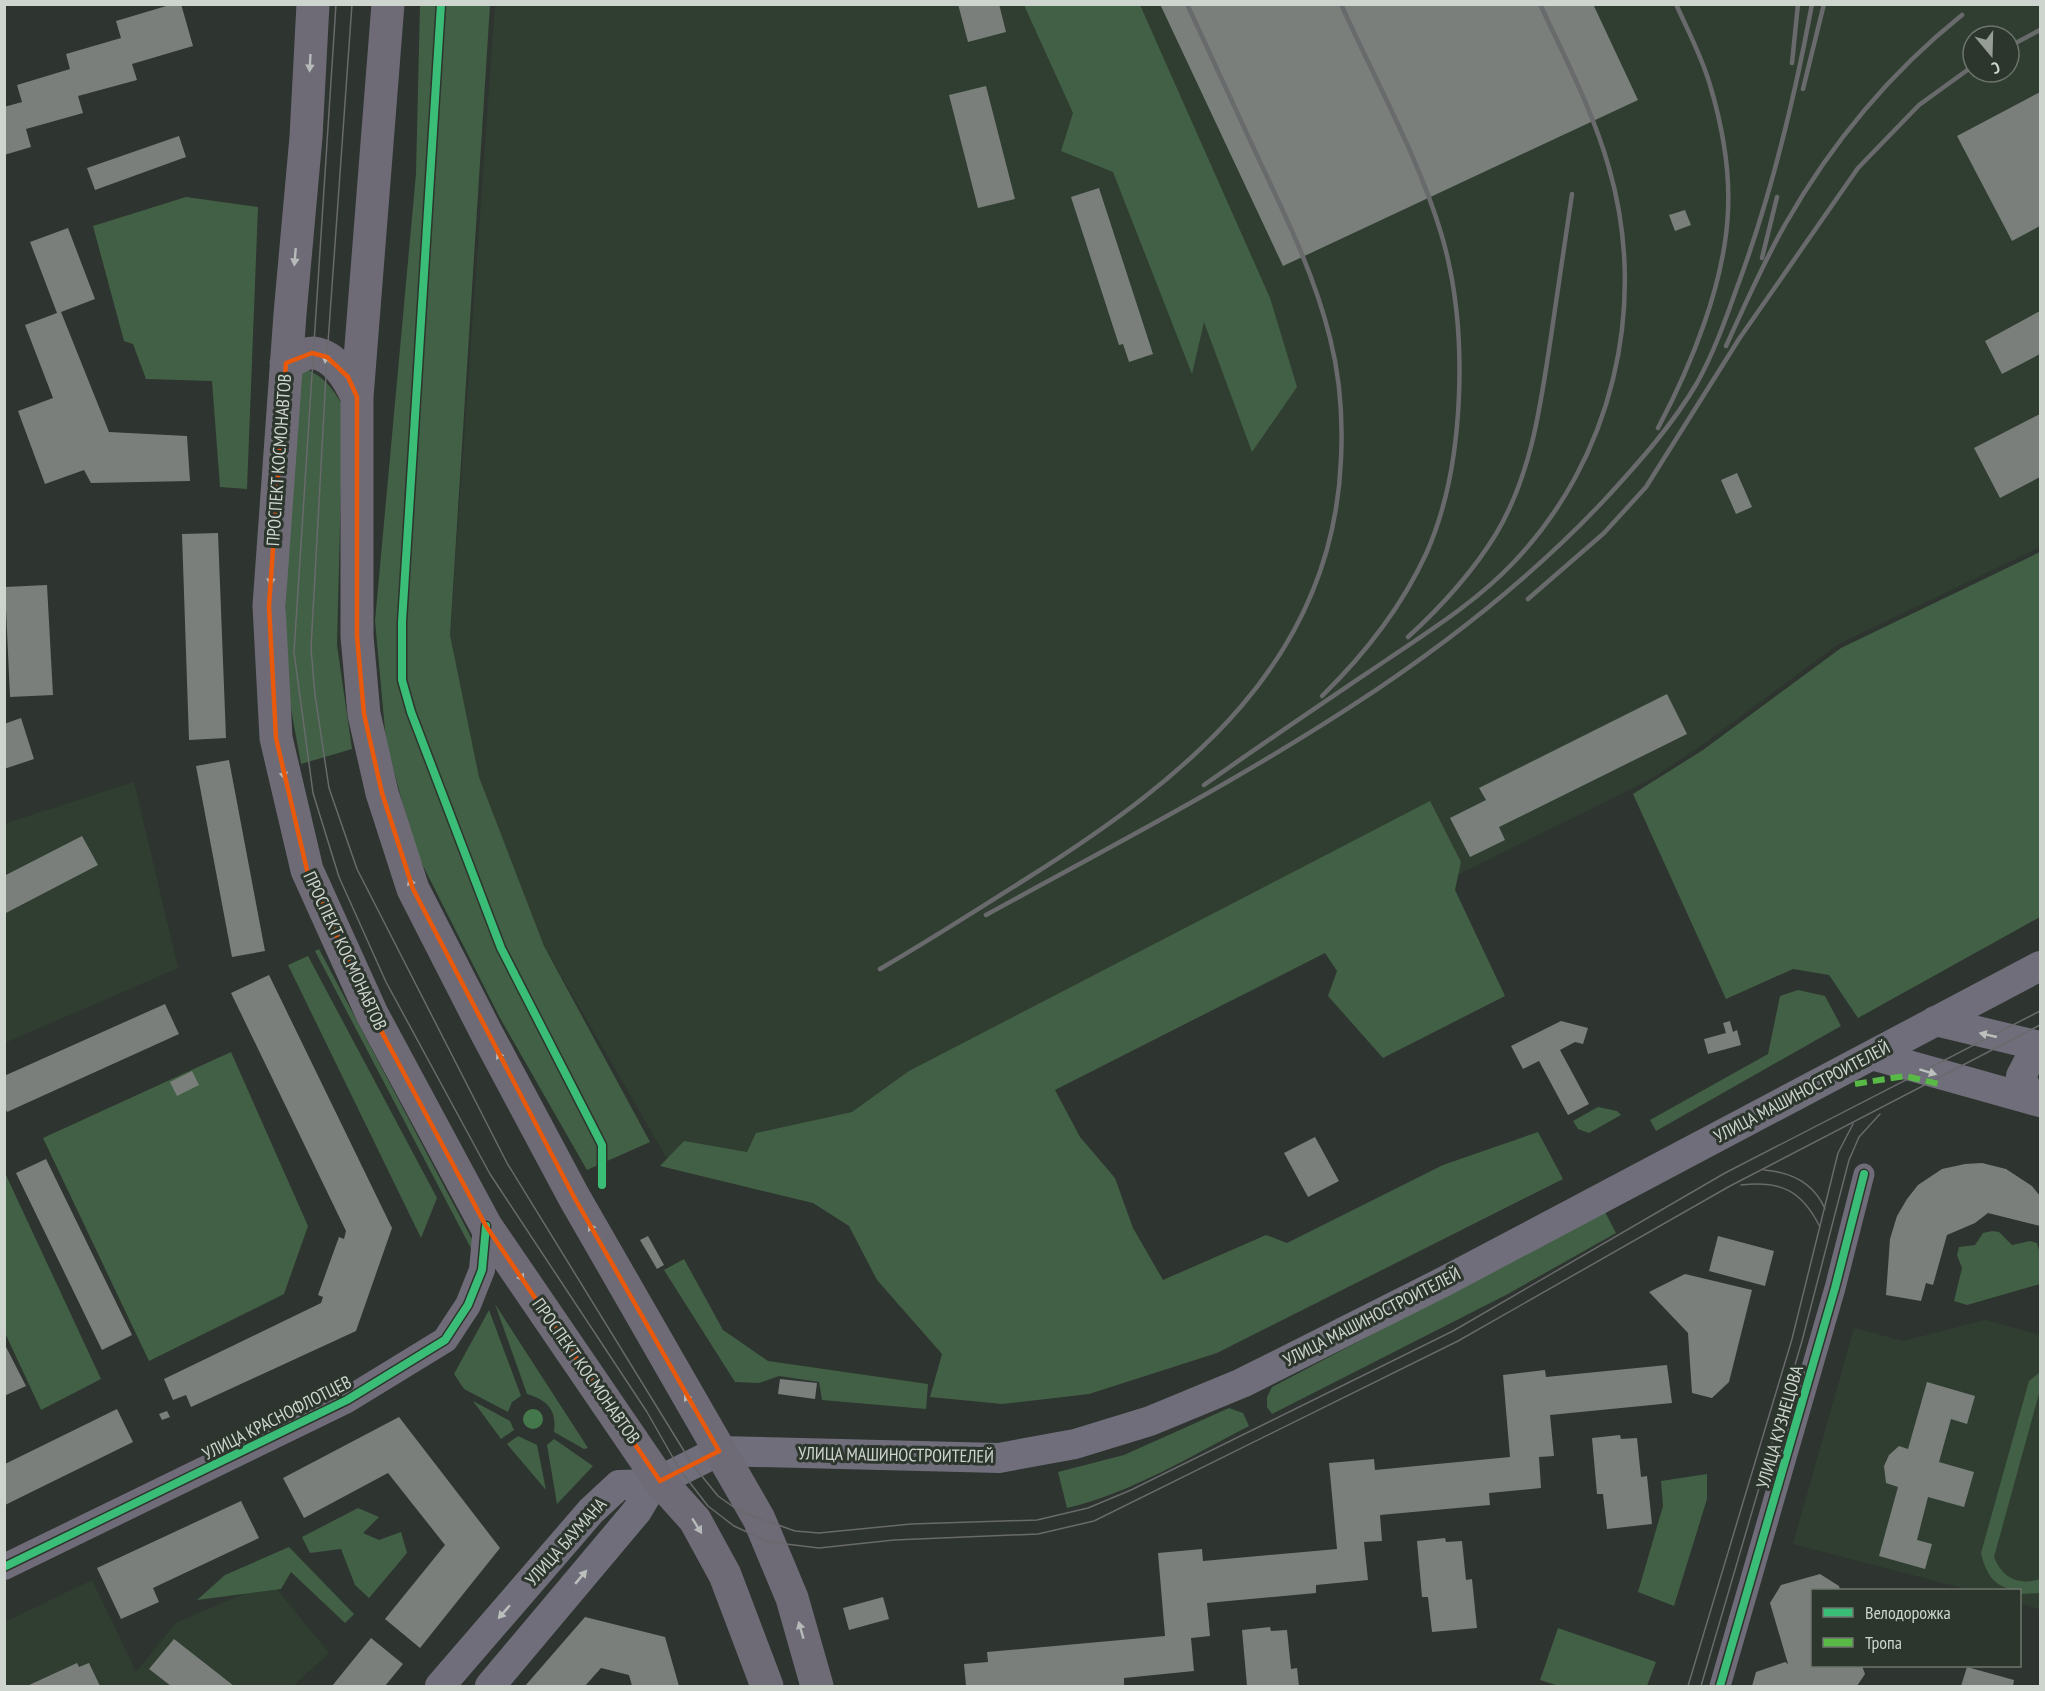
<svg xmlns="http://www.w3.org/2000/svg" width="2045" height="1691" viewBox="0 0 2045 1691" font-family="'PT Sans Narrow',sans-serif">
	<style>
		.built { fill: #303e31; fill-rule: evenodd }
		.green { fill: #426045 }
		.water { fill: #44774b }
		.building { fill: #7a7f7b }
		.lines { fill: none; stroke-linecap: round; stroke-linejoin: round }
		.minor { stroke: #6f6b78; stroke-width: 21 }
		.tertiary { stroke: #6f6b78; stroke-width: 26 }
		.secondary { stroke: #6f6e7a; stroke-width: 30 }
		.primary { stroke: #6e6b77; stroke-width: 33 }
		.tram { stroke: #696a6c; stroke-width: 1.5 }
		.rail { stroke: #696a6c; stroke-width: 4.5 }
		.quiet { stroke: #58b947; stroke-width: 6; stroke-dasharray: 12 6; stroke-linecap: butt }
		.cycleway-casing { stroke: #2c362d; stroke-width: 11 }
		.cycleway { stroke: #3abd76; stroke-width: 8 }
		.oneway { fill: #b6bab8 }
		.oneway2 { fill: #bbc0bd }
		.marked { fill: none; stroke: #e8590c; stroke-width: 4.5; stroke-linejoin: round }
		.labels { text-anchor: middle; stroke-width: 6; stroke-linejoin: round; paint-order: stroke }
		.street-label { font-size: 18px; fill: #ced4ce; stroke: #2c362d }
	</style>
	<rect width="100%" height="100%" fill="#2e342f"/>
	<path class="built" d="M495,5H2040V547L1837,645L1705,743L1651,779L813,1195L666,1157L544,946L479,777L450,635ZM1973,36H2009V72H1973Z
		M134,782L178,968L5,1043L4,824Z
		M1985,1320L2040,1335V1609L2020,1604V1590H1970L1793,1544L1854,1328L1903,1341Z
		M92,1580L136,1672L176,1623L271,1582L329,1653L293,1686H5V1622Z"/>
	<path class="green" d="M420,5H490L450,635L479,777L544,946L650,1142L587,1170L500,1018L415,850L386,741L375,621L416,174Z
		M1024,5H1140L1270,298L1297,387L1252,452L1204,322L1192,374L1113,172L1061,151L1073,113Z
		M186,197L258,207L247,489L220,487L212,381L146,379L133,344L124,341L93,226Z
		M302,368C323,375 332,387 343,406L337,645L352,749L301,764L289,698L285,628L294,377Z
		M2040,552V917L1858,1018L1829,975L1793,969L1726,999L1633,794L1703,750L1841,648Z
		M1430,801L1461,862L1455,890L1505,996L1383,1058L1328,996L1337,971L1325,953L1055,1090L1080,1137L1115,1178L1133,1228L1163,1280L1266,1235L1287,1243L1443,1165L1538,1132L1563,1179L1217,1353L1089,1394L1002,1404L930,1397L942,1354L877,1280L849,1226L813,1203L660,1166L684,1141L747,1152L756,1133L852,1112L909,1071Z
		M319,949L474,1243V1254L315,951Z
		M308,956L437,1198L421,1238L288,965Z
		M1798,990L1825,996L1841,1026L1656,1131L1650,1120L1768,1054L1780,996Z
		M231,1052L308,1226L284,1294L149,1361L43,1138Z
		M1598,1107L1617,1111L1621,1115L1589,1133L1578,1129L1573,1121Z
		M5,1173L101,1379L41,1410L5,1333Z
		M1605,1212L1616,1233L1506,1295L1272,1414L1267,1407V1397L1272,1387Z
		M1992,1231L1999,1232L2012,1245L2030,1241L2037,1243L2040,1254V1284L1967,1305L1954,1301L1962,1268L1957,1255L1959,1247L1975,1245L1983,1233Z
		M684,1259L723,1330L768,1361L928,1384L926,1409L822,1400L819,1382L779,1376L759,1383L735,1382L664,1270Z
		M495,1304L588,1448L584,1449L554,1432C557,1411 548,1400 527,1394Z
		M489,1310L521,1396L512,1402L508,1412L464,1389L454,1374Z
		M2040,1372V1390L1994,1557C2002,1578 2019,1586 2040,1579V1593L2020,1594V1590C1996,1590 1986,1575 1981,1553L2029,1381Z
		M473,1401L510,1421L514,1430L501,1439Z
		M1229,1408L1243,1413L1249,1426C1191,1456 1131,1493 1067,1508L1058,1472L1124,1455Z
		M518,1436L537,1445L546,1490L507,1444Z
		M554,1439L593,1466L557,1504L547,1445Z
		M1707,1474V1499L1674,1606L1638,1592L1663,1506L1661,1481Z
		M358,1508L379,1517L363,1533L379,1540L401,1532L407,1553L369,1598L355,1585L341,1549L310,1553L302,1537Z
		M289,1547L354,1614L345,1623L291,1572L281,1589L197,1600L225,1575Z
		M1558,1628L1656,1662L1647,1686H1559L1540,1680Z"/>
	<path class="water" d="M523 1419a10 10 0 1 1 20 0a10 10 0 1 1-20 0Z"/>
	<path class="building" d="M173,4H181L193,46L132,64L137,80L78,96L83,113L26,129L31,147L4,155V107L22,102L17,85L70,69L66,54L121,38L116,21Z
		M958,4H999L1006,32L968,42Z
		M1160,4H1593L1638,100L1283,266Z
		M986,86L1015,199L978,208L949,95Z
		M2040,92V226L2012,241L1957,136Z
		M179,136L186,157L95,190L87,168Z
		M1099,188L1153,354L1129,362L1123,344L1119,345L1071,197Z
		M1685,210L1691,225L1675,231L1669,215Z
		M68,228L95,299L61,312L109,432L187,436L190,481L91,483L84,470L45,484L18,411L53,398L25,325L57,313L30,242Z
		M2040,311V354L2002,374L1985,341Z
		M2040,414V477L2000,498L1974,448Z
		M1737,473L1752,507L1736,514L1721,480Z
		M218,533L226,738L189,740L182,534Z
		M47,585L53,695L10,697L5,587Z
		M1667,694L1687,734L1499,827L1505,840L1470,857L1450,818L1486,800L1479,788Z
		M21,718L34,759L4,769V724Z
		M229,760L265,951L232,957L196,766Z
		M82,836L98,865L4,914V876Z
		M269,975L392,1228L356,1331L191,1407L186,1395L173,1400L164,1379L321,1303L323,1297L318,1295L339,1237L344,1239L346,1231L231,993Z
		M165,1004L179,1034L7,1112L4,1105V1076Z
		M1561,1021L1588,1028L1583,1044L1575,1042L1560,1050L1589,1104L1568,1115L1539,1061L1523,1069L1511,1046Z
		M1730,1021L1733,1032L1737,1030L1741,1045L1708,1054L1704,1039L1726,1033L1723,1023Z
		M192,1071L199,1085L177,1096L170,1082Z
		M1315,1137L1339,1181L1308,1197L1284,1153Z
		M46,1159L132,1335L102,1350L16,1173Z
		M1982,1163L2006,1169L2032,1186L2040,1196V1226L1988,1213L1975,1223L1947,1235L1933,1285L1926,1283L1921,1301L1886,1295L1890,1239L1897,1216L1907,1199L1918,1185L1942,1169L1965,1164Z
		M648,1236L664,1265L657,1269L640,1240Z
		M1718,1236L1774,1251L1765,1286L1709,1271Z
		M1685,1274L1752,1290L1729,1382L1712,1398L1692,1393L1688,1333L1649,1292Z
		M4,1343L26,1386L4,1396Z
		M1667,1365L1672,1403L1550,1415L1554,1456L1539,1457L1541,1488L1489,1493L1490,1505L1380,1515L1382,1541L1364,1542L1368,1580L1316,1585V1593L1207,1603L1210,1636L1191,1638L1194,1671L1124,1678V1686H966L964,1664L988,1662L987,1652L1165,1636L1158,1553L1202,1549L1203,1561L1337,1549L1329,1463L1374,1459L1375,1470L1510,1457L1503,1375L1545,1370L1546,1377Z
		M780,1379L817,1383L815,1399L778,1394Z
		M1927,1382L1975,1396L1967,1424L1951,1419L1939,1462L1974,1472L1964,1507L1928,1497L1917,1540L1932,1544L1925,1569L1879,1556L1898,1487L1886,1483L1884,1466L1889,1455L1899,1446L1908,1449Z
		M117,1409L133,1442L5,1505V1464Z
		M167,1411L170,1417L162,1420L159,1414Z
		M399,1417L500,1548L420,1648L385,1619L445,1545L388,1473L304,1518L283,1478Z
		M1620,1435L1621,1439L1637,1438L1641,1477L1647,1476L1652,1524L1607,1529L1603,1494H1597L1592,1438Z
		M241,1501L259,1538L153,1588L159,1602L121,1619L97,1568Z
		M1445,1538L1446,1542L1462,1541L1466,1580L1472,1579L1477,1628L1432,1632L1428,1597H1422L1417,1541Z
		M1820,1574L1839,1586L1840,1590H1812V1666H1862L1865,1674L1857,1686H1752L1756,1672L1785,1662L1788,1664L1770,1603L1781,1585Z
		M883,1597L889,1619L849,1630L843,1608Z
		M585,1617L665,1637L679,1686H632L629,1675L601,1668L585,1686H525Z
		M1270,1627L1271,1631L1287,1630L1291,1669L1297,1668L1299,1686H1247L1242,1630Z
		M371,1638L403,1664L385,1686H332Z
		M174,1639L234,1686H171L149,1669Z
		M77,1663L79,1667L89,1663L100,1686H27Z
		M1967,1667L2014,1680L2013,1686H1961Z"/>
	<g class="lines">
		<path class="minor" d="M1720,1686L1835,1288L1864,1174"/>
		<path class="tertiary" d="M4,1567L347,1400L445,1340L468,1305L482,1270L486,1226"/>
		<path class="secondary" d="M1935,1021L2040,1046
			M1872,1055L2040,1102
			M2030,1098L2021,1076L2031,1057L2040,1055
			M440,1686L591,1511L619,1485L653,1484L719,1451L999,1458L1075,1444L1150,1421L1242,1383L1445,1281L2040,966
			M490,1686L637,1511L653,1484"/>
		<path class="primary" d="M313,4L306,137L290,314L269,606L276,738L307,870L372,1014L486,1226L660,1481L695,1520L725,1575L767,1686
			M388,4L357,397V636L364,714L382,793L413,889L487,1034L574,1197L759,1519L792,1598L817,1686
			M286,363C294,360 306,352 314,353C336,356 349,380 357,397"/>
		<path class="tram" d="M336,4L294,652L313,793L339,877L386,982L490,1174L647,1412L680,1470L708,1506L734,1526L769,1542L819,1548L894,1540L1038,1534L1094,1521L1458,1341L1730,1186L2040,1025
			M352,4L327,357L311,648L315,695L329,788L357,869L507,1163L692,1464L718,1496L739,1511L795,1531L819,1533L911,1524L1037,1520L1088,1508L1131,1490L1453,1331L1725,1173L2040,1011
			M1764,1170C1791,1172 1814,1183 1825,1209
			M1741,1185C1781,1180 1802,1191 1820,1227
			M1688,1686L1792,1339L1838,1153L1853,1124
			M1701,1686L1802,1341L1849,1160L1859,1137L1880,1114"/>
		<path class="rail" d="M2010,46L2040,30
			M1792,63L1798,4
			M1803,89L1824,4
			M1762,258L1777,197
			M1726,346C1745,305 1763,263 1786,223C1831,144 1891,72 1962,15
			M1658,428C1691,366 1725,283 1728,211C1730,169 1722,125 1710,85C1702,57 1688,31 1676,4
			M1528,599L1604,533L1646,487L1739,339L1858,168L1919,105L1973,66
			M1408,637C1442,606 1472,573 1496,534C1531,475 1540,409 1550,343C1557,293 1565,244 1572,194
			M1322,696C1365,654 1401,608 1426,554C1466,465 1469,326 1441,233C1418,156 1374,78 1341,4
			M1204,785C1265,742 1326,701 1388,659C1431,630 1477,601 1513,563C1612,460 1649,306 1609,168C1593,111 1565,58 1540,4
			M986,915C1204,795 1438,680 1609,495C1641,460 1673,424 1697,383C1713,354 1724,324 1735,293C1770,200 1794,102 1812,4
			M880,969C930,940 980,908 1029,877C1187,777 1333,661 1341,459C1343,418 1340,377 1330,338C1315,277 1288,221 1261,164C1237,111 1212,58 1187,4"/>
		<path class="quiet" d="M1855,1084L1905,1076L1939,1084"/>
		<g class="cycleway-casing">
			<path id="cycleway" d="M441,4L402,622V680L411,712L501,948L602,1145V1185
				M4,1567L347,1400L445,1340L468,1305L482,1270L486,1226
				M1720,1686L1835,1288L1864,1174"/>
		</g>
		<use href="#cycleway" class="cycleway"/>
	</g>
	<defs><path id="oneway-solid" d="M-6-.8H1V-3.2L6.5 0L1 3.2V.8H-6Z" transform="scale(1.5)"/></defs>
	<g class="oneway">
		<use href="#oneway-solid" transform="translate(310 63) rotate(93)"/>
		<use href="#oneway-solid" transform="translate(295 257) rotate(95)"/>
		<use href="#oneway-solid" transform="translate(329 361) rotate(-145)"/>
		<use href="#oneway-solid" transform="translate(271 577) rotate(94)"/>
		<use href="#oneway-solid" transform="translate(283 771) rotate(77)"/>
		<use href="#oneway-solid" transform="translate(412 886) rotate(-111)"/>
		<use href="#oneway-solid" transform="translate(501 1059) rotate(-118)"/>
		<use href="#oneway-solid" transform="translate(593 1231) rotate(-119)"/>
		<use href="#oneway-solid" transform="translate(519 1274) rotate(55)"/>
		<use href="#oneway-solid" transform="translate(689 1401) rotate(-121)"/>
		<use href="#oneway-solid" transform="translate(697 1526) rotate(58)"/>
		<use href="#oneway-solid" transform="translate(801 1630) rotate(-106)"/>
	</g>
	<g class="oneway2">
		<use href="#oneway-solid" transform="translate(1988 1035) rotate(-167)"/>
		<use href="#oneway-solid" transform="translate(1928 1072) rotate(17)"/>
		<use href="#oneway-solid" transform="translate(581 1577) rotate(-50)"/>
		<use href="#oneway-solid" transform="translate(504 1612) rotate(131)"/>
	</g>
	<path class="marked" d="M312,353L327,357L348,377L357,397V636L364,714L382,793L413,889L574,1197L719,1451L660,1481L486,1226L372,1014L307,870L276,738L269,606L286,363Z"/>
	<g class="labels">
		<g class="street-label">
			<text transform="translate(279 460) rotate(-86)" y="6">ПРОСПЕКТ КОСМОНАВТОВ</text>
			<text transform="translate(345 951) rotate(65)" y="6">ПРОСПЕКТ КОСМОНАВТОВ</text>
			<text transform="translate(1802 1092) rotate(-28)" y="6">УЛИЦА МАШИНОСТРОИТЕЛЕЙ</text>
			<text transform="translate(1372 1317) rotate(-27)" y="6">УЛИЦА МАШИНОСТРОИТЕЛЕЙ</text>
			<text transform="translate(586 1371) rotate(55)" y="6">ПРОСПЕКТ КОСМОНАВТОВ</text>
			<text transform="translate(277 1418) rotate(-27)" y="6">УЛИЦА КРАСНОФЛОТЦЕВ</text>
			<text transform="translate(1780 1427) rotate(-74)" y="6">УЛИЦА КУЗНЕЦОВА</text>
			<text transform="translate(896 1455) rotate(1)" y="6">УЛИЦА МАШИНОСТРОИТЕЛЕЙ</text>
			<text transform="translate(566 1542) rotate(-48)" y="6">УЛИЦА БАУМАНА</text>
		</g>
	</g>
	<rect width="2045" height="1691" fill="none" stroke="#ced4ce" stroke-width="12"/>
	<rect x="1811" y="1589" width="210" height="78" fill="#2c362d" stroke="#6d756d" stroke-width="1.5"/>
	<rect x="1823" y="1608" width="30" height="9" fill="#3abd76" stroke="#6d756d" stroke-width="1.5"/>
	<text x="1865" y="1619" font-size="18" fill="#ced4ce">Велодорожка</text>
	<rect x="1823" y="1638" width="30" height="9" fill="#58b947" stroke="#6d756d" stroke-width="1.5"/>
	<text x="1865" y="1649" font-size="18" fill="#ced4ce">Тропа</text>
	<g transform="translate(1991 54) rotate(161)"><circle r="28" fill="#2c362d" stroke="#6d756d" stroke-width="1.5"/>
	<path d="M0-4.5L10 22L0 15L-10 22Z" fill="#969c96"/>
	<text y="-9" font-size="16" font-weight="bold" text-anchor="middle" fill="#ced4ce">С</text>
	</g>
</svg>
